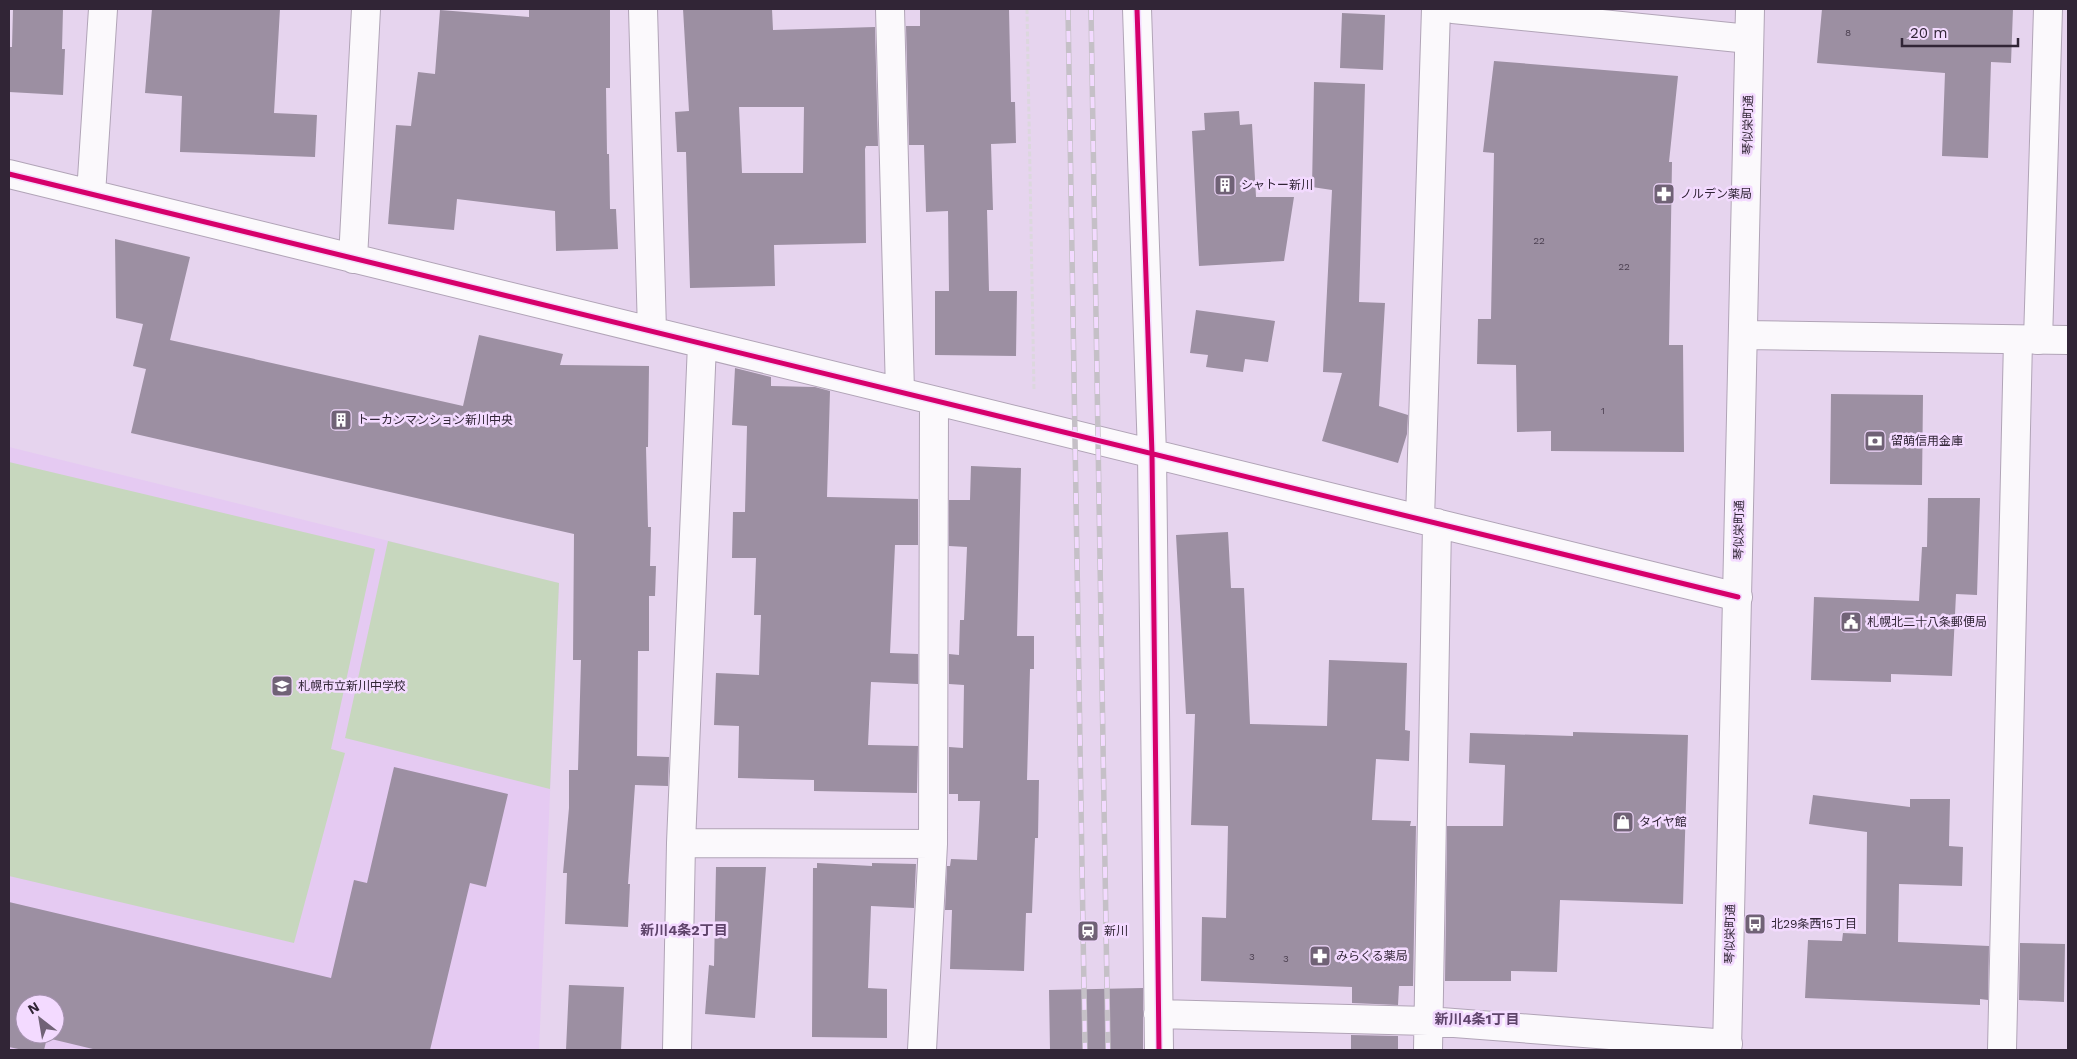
<svg xmlns="http://www.w3.org/2000/svg" width="2077" height="1059" viewBox="0 0 2077 1059" font-family="'Work Sans','Noto Sans JP',sans-serif">
	<style>
		.built { fill: #e5caf2; fill-rule: evenodd }
		.green { fill: #c7d7be }
		.building { fill: #9c8fa2; fill-rule: evenodd }
		.lines { fill: none; stroke-linecap: round; stroke-linejoin: round }
		.street-casing { stroke: #b1a4b7; stroke-width: 30 }
		.secondary-casing { stroke: #b1a4b7; stroke-width: 30 }
		.path { stroke: #dcd7de; stroke-width: 3; stroke-dasharray: 5 2.5; stroke-linecap: butt }
		.street { stroke: #fbf9fc; stroke-width: 28 }
		.secondary { stroke: #fbf9fc; stroke-width: 28 }
		.rail-casing { stroke: #c5c0c7; stroke-width: 5.5 }
		.rail { stroke: #f3daff; stroke-width: 4; stroke-dasharray: 11; stroke-linecap: butt }
		.cycleway-casing { stroke: #f3daff; stroke-width: 8 }
		.cycleway { stroke: #d6006c; stroke-width: 5 }
		.labels { text-anchor: middle; stroke-width: 5; stroke-linejoin: round; paint-order: stroke }
		.number-label { font-size: 10px; fill: #4c4051 }
		.street-label { font-size: 12px; fill: #312536; stroke: #f3daff }
		.poi-label { font-size: 12px; fill: #312536; stroke: #f3daff; text-anchor: start }
		.neighbourhood-label { font-size: 14px; font-weight: bold; fill: #5f446b; stroke: #f3daff }
	</style>
	<rect width="100%" height="100%" fill="#e6d4ee"/>
	<path class="built" d="M9,447L559,583L539,1050H9ZM25,1004H55V1034H25Z"/>
	<path class="green" d="M9,462L375,549L331,749L345,753L294,943L9,876Z
		M388,541L559,583L550,789L345,738Z"/>
	<path class="building" d="M13,9H63L62,49H65L63,95L9,92V62L10,47H12Z
		M152,9H280L274,113L317,115L315,157L180,152L182,96L145,93Z
		M529,9H610V88H606L607,154H609L610,209H616L618,249L556,251L555,211L457,199L454,230L388,224L396,125L411,126L418,72L435,74L440,10L529,17Z
		M683,9H772L773,30L875,27L878,146H866L865,149L866,243L774,245L775,286L690,288L686,152H677L675,112L689,111ZM739,107H804L803,173H742Z
		M920,9H1009L1011,102H1015L1016,143L991,144L993,210H987L989,291H1017L1016,356L935,355V291H949L948,211L926,212L924,145H909L906,26H920Z
		M1822,9H2013L2011,63L1991,62L1988,158L1942,156L1945,73L1817,63Z
		M1342,13L1385,15L1383,70L1340,68Z
		M1494,61L1678,76L1669,162H1672L1669,345H1683L1684,452L1551,451V431L1517,432L1516,365L1477,364L1478,319H1491L1494,153L1483,152Z
		M1314,82L1365,84L1359,302L1385,303L1379,406L1408,415L1407,434L1398,463L1322,441L1342,373L1323,372L1332,190L1312,187Z
		M1239,111L1240,125L1252,124L1256,197H1294L1284,261L1199,266L1192,131L1205,130L1204,113Z
		M115,239L190,257L170,340L463,406L479,335L563,354L560,365L649,366L648,447H646L648,527H651L650,566H656L655,596H649V651H638L637,756L669,757L668,786L635,785L628,884H630L628,927L565,924L567,873H563L569,808V770H578L581,660H573L574,534L131,433L146,369L133,366L143,324L116,318Z
		M1196,310L1275,321L1268,362L1245,359L1243,372L1206,367L1208,355L1190,353Z
		M735,368L771,377V386L815,387L830,391L827,497L918,499V545H895L890,653L918,654V684L871,682L868,745L918,746L917,793L814,791V780L738,778L739,726L714,725L716,673L759,675L761,615H754L756,558H732L733,512H745L747,426L732,425Z
		M1831,394L1923,395L1922,485L1830,484Z
		M971,466L1021,468L1017,636H1034V669H1030L1027,780H1039L1038,838H1035L1032,913H1026L1024,971L950,969L952,910H945L947,866H950L951,859L977,860L980,801H958V794H949V747L963,748L964,685L949,684V654L959,655L960,620H964L967,547L949,546V500H970Z
		M1928,498H1980L1977,595L1956,594L1952,676L1891,674V682L1811,680L1814,597L1919,601L1922,547H1927Z
		M1228,532L1231,588H1244L1250,724L1327,726L1329,660L1407,663L1405,730L1410,731L1409,761L1376,759L1372,820L1411,821L1410,826H1416L1413,986H1399L1398,1005L1352,1003V987L1201,981L1202,917L1226,918L1228,826L1191,825L1195,714H1186L1176,535Z
		M1573,732L1688,735L1683,904L1560,900L1557,972L1511,971V981H1445L1447,826H1503L1505,765L1469,763L1470,733L1573,736Z
		M394,767L508,794L486,887L470,883L430,1050H97L47,1038L44,1050H23L9,1047V902L331,978L354,880L367,883ZM25,1004H55V1034H25Z
		M1813,795L1910,807V799H1950L1949,846L1963,847L1962,886L1899,884L1898,942L1989,946L1988,1000L1980,999V1005L1805,998L1808,940L1842,941L1843,933L1866,934L1867,832L1809,824Z
		M817,863L872,866V863L916,864L914,908L871,906L868,988L887,989V1038L812,1037L813,868H817Z
		M716,867H766L755,1018L705,1014L709,965L714,966Z
		M2020,943L2065,944L2064,1002L2019,1000Z
		M569,985L624,987L621,1050H566Z
		M1143,988V1050H1050L1049,990Z
		M1351,1035L1398,1036V1050H1351Z"/>
	<g class="lines">
		<g class="street-casing">
			<path id="street" d="M643,9L652,331
				M890,9L900,392
				M1137,9L1152,454L1159,1050
				M1453,9L1749,39
				M9,174L1738,597
				M91,194L103,9
				M353,259L366,9
				M2038,340L2048,9
				M1420,519L1436,9
				M681,843L933,844
				M1158,1014L1428,1021L1728,1044
				M677,1050L681,843L702,344
				M922,1050L933,844L934,401
				M1428,1050L1437,523
				M2002,1050L2018,340"/>
		</g>
		<g class="secondary-casing">
			<path id="secondary" d="M1744,335L2068,340
				M1727,1050L1750,9"/>
		</g>
		<path class="path" d="M1027,9L1034,391"/>
		<use href="#street" class="street"/>
		<use href="#secondary" class="secondary"/>
		<g class="rail-casing">
			<path id="rail" d="M1068,9L1085,1050
				M1091,9L1108,1050"/>
		</g>
		<use href="#rail" class="rail"/>
		<g class="cycleway-casing">
			<path id="cycleway" d="M1137,9L1152,454L1159,1050
				M9,174L1738,597"/>
		</g>
		<use href="#cycleway" class="cycleway"/>
	</g>
	<defs>
		<g id="building-square" transform="scale(1.125)"><rect x="-9" y="-9" width="18" height="18" rx="4" fill="#706276" stroke="#f3daff"/><path d="M-4-6H4V6H1V3H-1V6H-4ZM-2.5-4.3h1.7v1.8h-1.7ZM.8-4.3h1.7v1.8H.8ZM-2.5-1h1.7V.8h-1.7ZM.8-1h1.7V.8H.8Z" fill="#fff"/></g>
		<g id="pharmacy-square" transform="scale(1.125)"><rect x="-9" y="-9" width="18" height="18" rx="4" fill="#706276" stroke="#f3daff"/><path d="M-2-6h4v4h4v4h-4v4h-4v-4h-4v-4h4Z" fill="#fff"/></g>
		<g id="bank-square" transform="scale(1.125)"><rect x="-9" y="-9" width="18" height="18" rx="4" fill="#706276" stroke="#f3daff"/><path d="M-6-4H6V4H-6ZM0-2.3a2.3 2.3 0 1 0 0 4.6a2.3 2.3 0 1 0 0-4.6Z" fill="#fff"/></g>
		<g id="civic-square" transform="scale(1.125)"><rect x="-9" y="-9" width="18" height="18" rx="4" fill="#706276" stroke="#f3daff"/><path d="M-.6-6.5H3V-4.5H.6V-3L4-1V1h2V6H-6V1h2V-1L-.6-3ZM-1.2 2.5V6h2.4V2.5Z" fill="#fff"/></g>
		<g id="school-square" transform="scale(1.125)"><rect x="-9" y="-9" width="18" height="18" rx="4" fill="#706276" stroke="#f3daff"/><path d="M0-5L7-2L0 1L-7-2ZM-4 1L0 2.5L4 1V4Q0 6-4 4Z" fill="#fff"/></g>
		<g id="shop-square" transform="scale(1.125)"><rect x="-9" y="-9" width="18" height="18" rx="4" fill="#706276" stroke="#f3daff"/><path d="M-5-2.5h2.3a2.7 3.5 0 0 1 5.4 0H5L5.5 6h-11ZM-1.5-2.5h3a1.5 2.3 0 0 0-3 0Z" fill="#fff"/></g>
		<g id="bus-square" transform="scale(1.125)"><rect x="-9" y="-9" width="18" height="18" rx="4" fill="#706276" stroke="#f3daff"/><path d="M-5-6H5V4H4V6H2V4H-2V6H-4V4H-5ZM-3.5-4V0h7V-4ZM-3.5 1.2v1.5H-2V1.2ZM2 1.2v1.5H3.5V1.2Z" fill="#fff"/></g>
		<g id="station-square" transform="scale(1.125)"><rect x="-9" y="-9" width="18" height="18" rx="4" fill="#706276" stroke="#f3daff"/><path d="M-3-6H3Q5-6 5-4V2Q5 4 3 4L4.5 6H3L1.5 4h-3L-3 6H-4.5L-3 4Q-5 4-5 2V-4Q-5-6-3-6ZM-3.5-4v3h7v-3ZM-3.5 1v1.5H-2V1ZM2 1v1.5H3.5V1Z" fill="#fff"/></g>
	</defs>
	<g fill-rule="evenodd">
		<use href="#building-square" x="1225" y="185"/>
		<use href="#pharmacy-square" x="1664" y="194"/>
		<use href="#building-square" x="341" y="420"/>
		<use href="#bank-square" x="1875" y="441"/>
		<use href="#civic-square" x="1851" y="622"/>
		<use href="#school-square" x="282" y="686"/>
		<use href="#shop-square" x="1623" y="822"/>
		<use href="#bus-square" x="1755" y="924"/>
		<use href="#station-square" x="1088" y="931"/>
		<use href="#pharmacy-square" x="1320" y="956"/>
	</g>
	<g class="labels">
		<g class="number-label">
			<text x="1848" y="36">8</text>
			<text x="1539" y="244">22</text>
			<text x="1624" y="270">22</text>
			<text x="1603" y="414">1</text>
			<text x="1252" y="960">3</text>
			<text x="1286" y="962">3</text>
		</g>
		<g class="street-label">
			<text transform="translate(1748 125) rotate(-89)" y="4">琴似栄町通</text>
			<text transform="translate(1739 530) rotate(-89)" y="4">琴似栄町通</text>
			<text transform="translate(1730 934) rotate(-89)" y="4">琴似栄町通</text>
		</g>
		<g class="poi-label">
			<text x="1241" y="189">シャトー新川</text>
			<text x="1680" y="198">ノルデン薬局</text>
			<text x="357" y="424">トーカンマンション新川中央</text>
			<text x="1891" y="445">留萌信用金庫</text>
			<text x="1867" y="626">札幌北二十八条郵便局</text>
			<text x="298" y="690">札幌市立新川中学校</text>
			<text x="1639" y="826">タイヤ館</text>
			<text x="1771" y="928">北29条西15丁目</text>
			<text x="1104" y="935">新川</text>
			<text x="1336" y="960">みらくる薬局</text>
		</g>
		<g class="neighbourhood-label">
			<text x="684" y="935">新川4条2丁目</text>
			<text x="1477" y="1024">新川4条1丁目</text>
		</g>
	</g>
	<rect width="2077" height="1059" fill="none" stroke="#312536" stroke-width="20"/>
	<g transform="translate(40 1019) rotate(329)"><circle r="24" fill="#f3daff" stroke="#a592af"/>
	<path d="M0-4L9 19L0 12L-9 19Z" fill="#706276"/>
	<text y="-8" font-size="14" font-weight="bold" text-anchor="middle" fill="#312536">N</text>
	</g>
	<path d="M1902 38v8h116v-8" fill="none" stroke="#312536" stroke-width="2.5"/>
	<text x="1910" y="38" font-size="15" fill="#312536" stroke="#f3daff" stroke-width="4" paint-order="stroke">20 m</text>
</svg>
